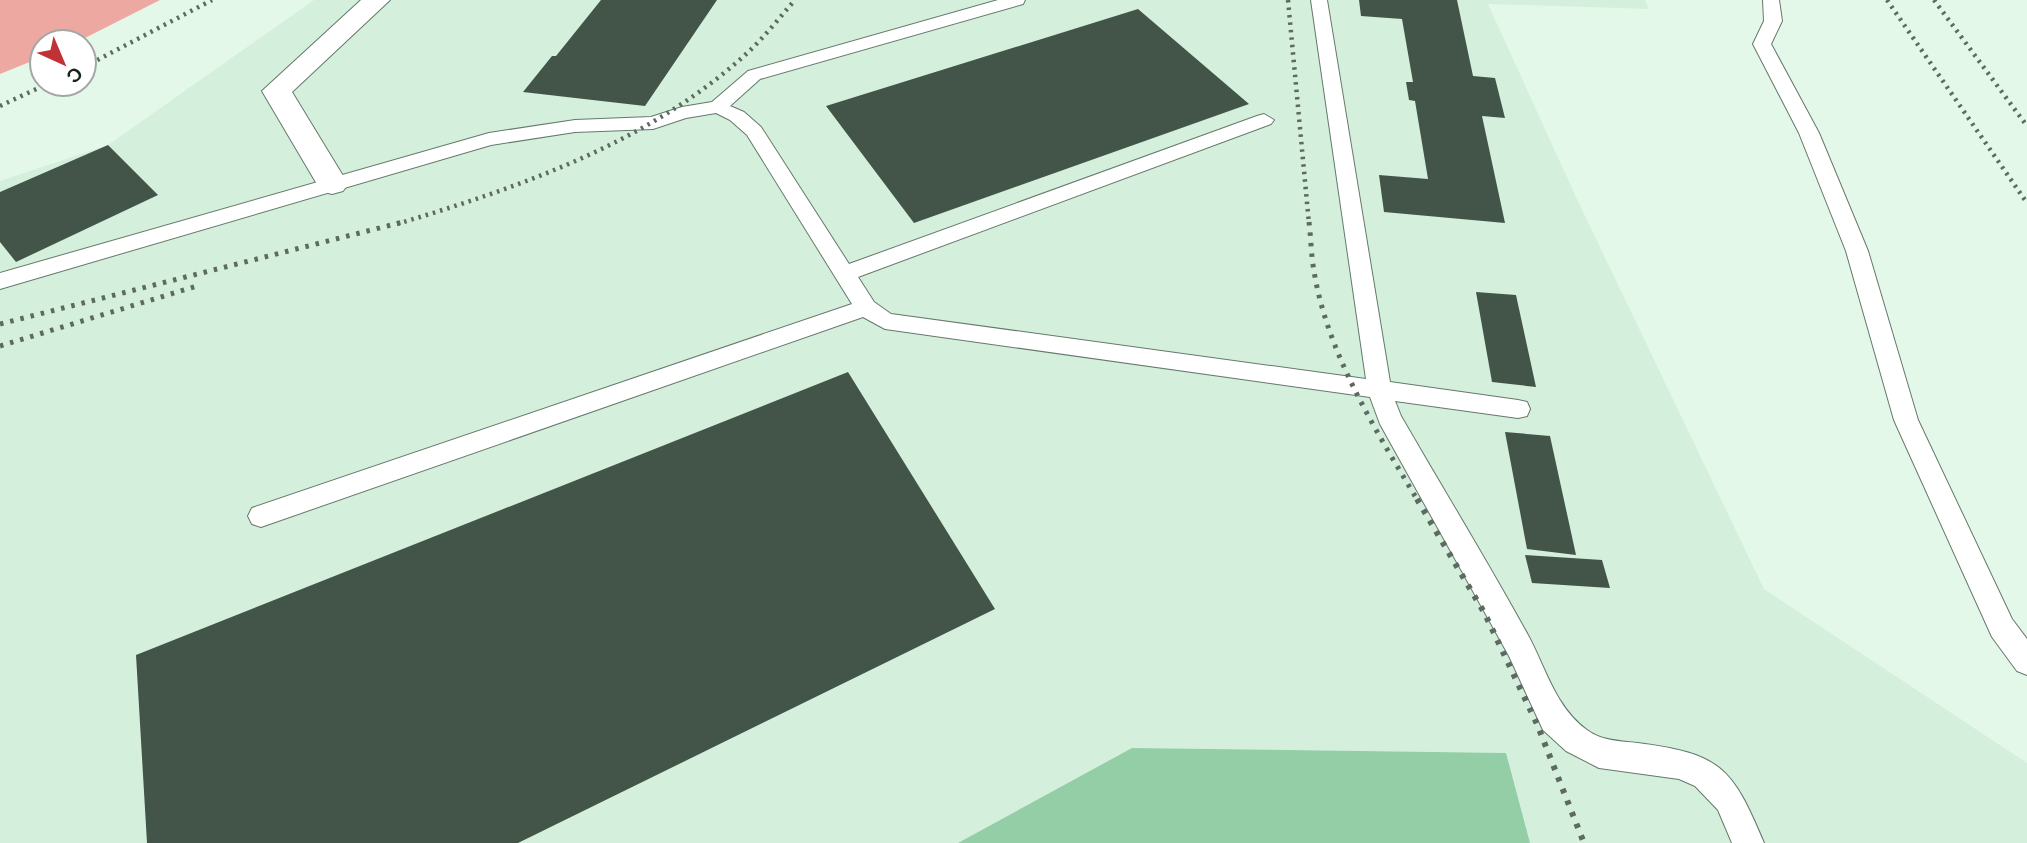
<svg xmlns="http://www.w3.org/2000/svg" width="2027" height="843" viewBox="0 0 2027 843" font-family="Helvetica,sans-serif">
	<style>
		.built { fill: #d4f0dc }
		.forest { fill: #eda8a2 }
		.water { fill: #93cea6 }
		.building { fill: #435548 }
		.lines { fill: none; stroke-linecap: round; stroke-linejoin: round }
		.service-casing { stroke: #66786b; stroke-width: 2 }
		.minor-casing { stroke: #66786b; stroke-width: 2 }
		.service { fill: #fff; fill-rule: evenodd }
		.minor { fill: #fff; fill-rule: evenodd }
		.rail-far2 { stroke: #5d6961; stroke-width: 4.5; stroke-dasharray: 2.5 5; stroke-linecap: butt }
		.rail-far1 { stroke: #5d6961; stroke-width: 5; stroke-dasharray: 3.5 7; stroke-linecap: butt }
		.rail { stroke: #5d6961; stroke-width: 6; stroke-dasharray: 4.5 8; stroke-linecap: butt }
	</style>
	<rect width="100%" height="100%" fill="#e3f8e9"/>
	<path class="built" d="M314,0H1645L1649,9L1488,4L1576,197L1764,589L2027,763V843H1530L1505,753L1133,748L958,843H0V181L108,145Z"/>
	<path class="forest" d="M0,0H160L77,42H42V57L0,74Z"/>
	<path class="water" d="M1132,748L1506,753L1530,843H958Z"/>
	<path class="building" d="M601,0H717L645,106L523,92L552,56H556Z
		M1359,0H1457L1473,76L1495,78L1505,118L1482,116L1505,223L1384,212L1379,175L1428,179L1415,101L1409,100L1406,82H1413L1402,19L1361,16Z
		M1138,9L1249,104L914,223L826,106Z
		M108,145L158,195L16,262L0,242V192Z
		M1476,292L1516,295L1536,387L1492,382Z
		M848,372L995,609L518,843H147L136,655Z
		M1505,432L1550,436L1576,555L1527,549Z
		M1525,555L1602,560L1610,588L1532,583Z"/>
	<g class="lines">
		<g class="service-casing">
			<path id="service" d="M998,0H1025L1023,4L760,79L730,106L744,112L761,127L849,264L1257,116L1264,114L1274,120L1271,124L858,277L874,302L891,314L1366,379L1311,0H1327L1390,382L1518,400L1527,402L1530,409L1527,416L1518,418L1395,401L1401,416C1443,489 1488,562 1529,637C1546,669 1556,708 1587,730C1602,741 1620,741 1638,743C1721,754 1732,767 1764,843H1732L1718,810L1695,786L1679,779L1599,768L1566,751L1543,730L1509,656L1380,424L1370,397L885,329L863,317L261,527L252,524L248,516L252,508L852,304L747,135L730,120L716,113L686,118L653,129L575,132L491,145L0,289V273L489,133L575,120L651,117L682,107L712,102L748,71Z
				M1763,0H1779L1782,21L1771,44L1819,133L1868,251L1918,420L2012,619L2027,639V675L2017,671L1992,637L1894,420L1846,251L1799,133L1753,44L1764,21Z"/>
		</g>
		<g class="minor-casing">
			<path id="minor" d="M361,0H390L292,92L348,184L343,191L332,194L321,191L262,91Z"/>
		</g>
		<use href="#service" class="service"/>
		<use href="#minor" class="minor"/>
		<path class="rail-far2" d="M1288,0L1309,224
			M1887,0L2027,203
			M1934,0L2027,126
			M84,67L212,0
			M0,106L47,84
			M397,224C520,187 648,143 745,55C763,39 779,18 795,0"/>
		<path class="rail-far1" d="M1309,222C1311,238 1311,255 1314,271C1327,353 1376,431 1418,501
			M0,324L403,222
			M0,346L197,286"/>
		<path class="rail" d="M1417,499L1485,614L1537,724L1584,843"/>
	</g>
	<g transform="translate(63 63) rotate(136)"><circle r="33" fill="#ffffff" stroke="#a3a7a5" stroke-width="2"/>
	<path d="M0-5L12 26L0 18L-12 26Z" fill="#c13237"/>
	<text y="-10" font-size="19" font-weight="bold" text-anchor="middle" fill="#1a221d">С</text>
	</g>
</svg>
